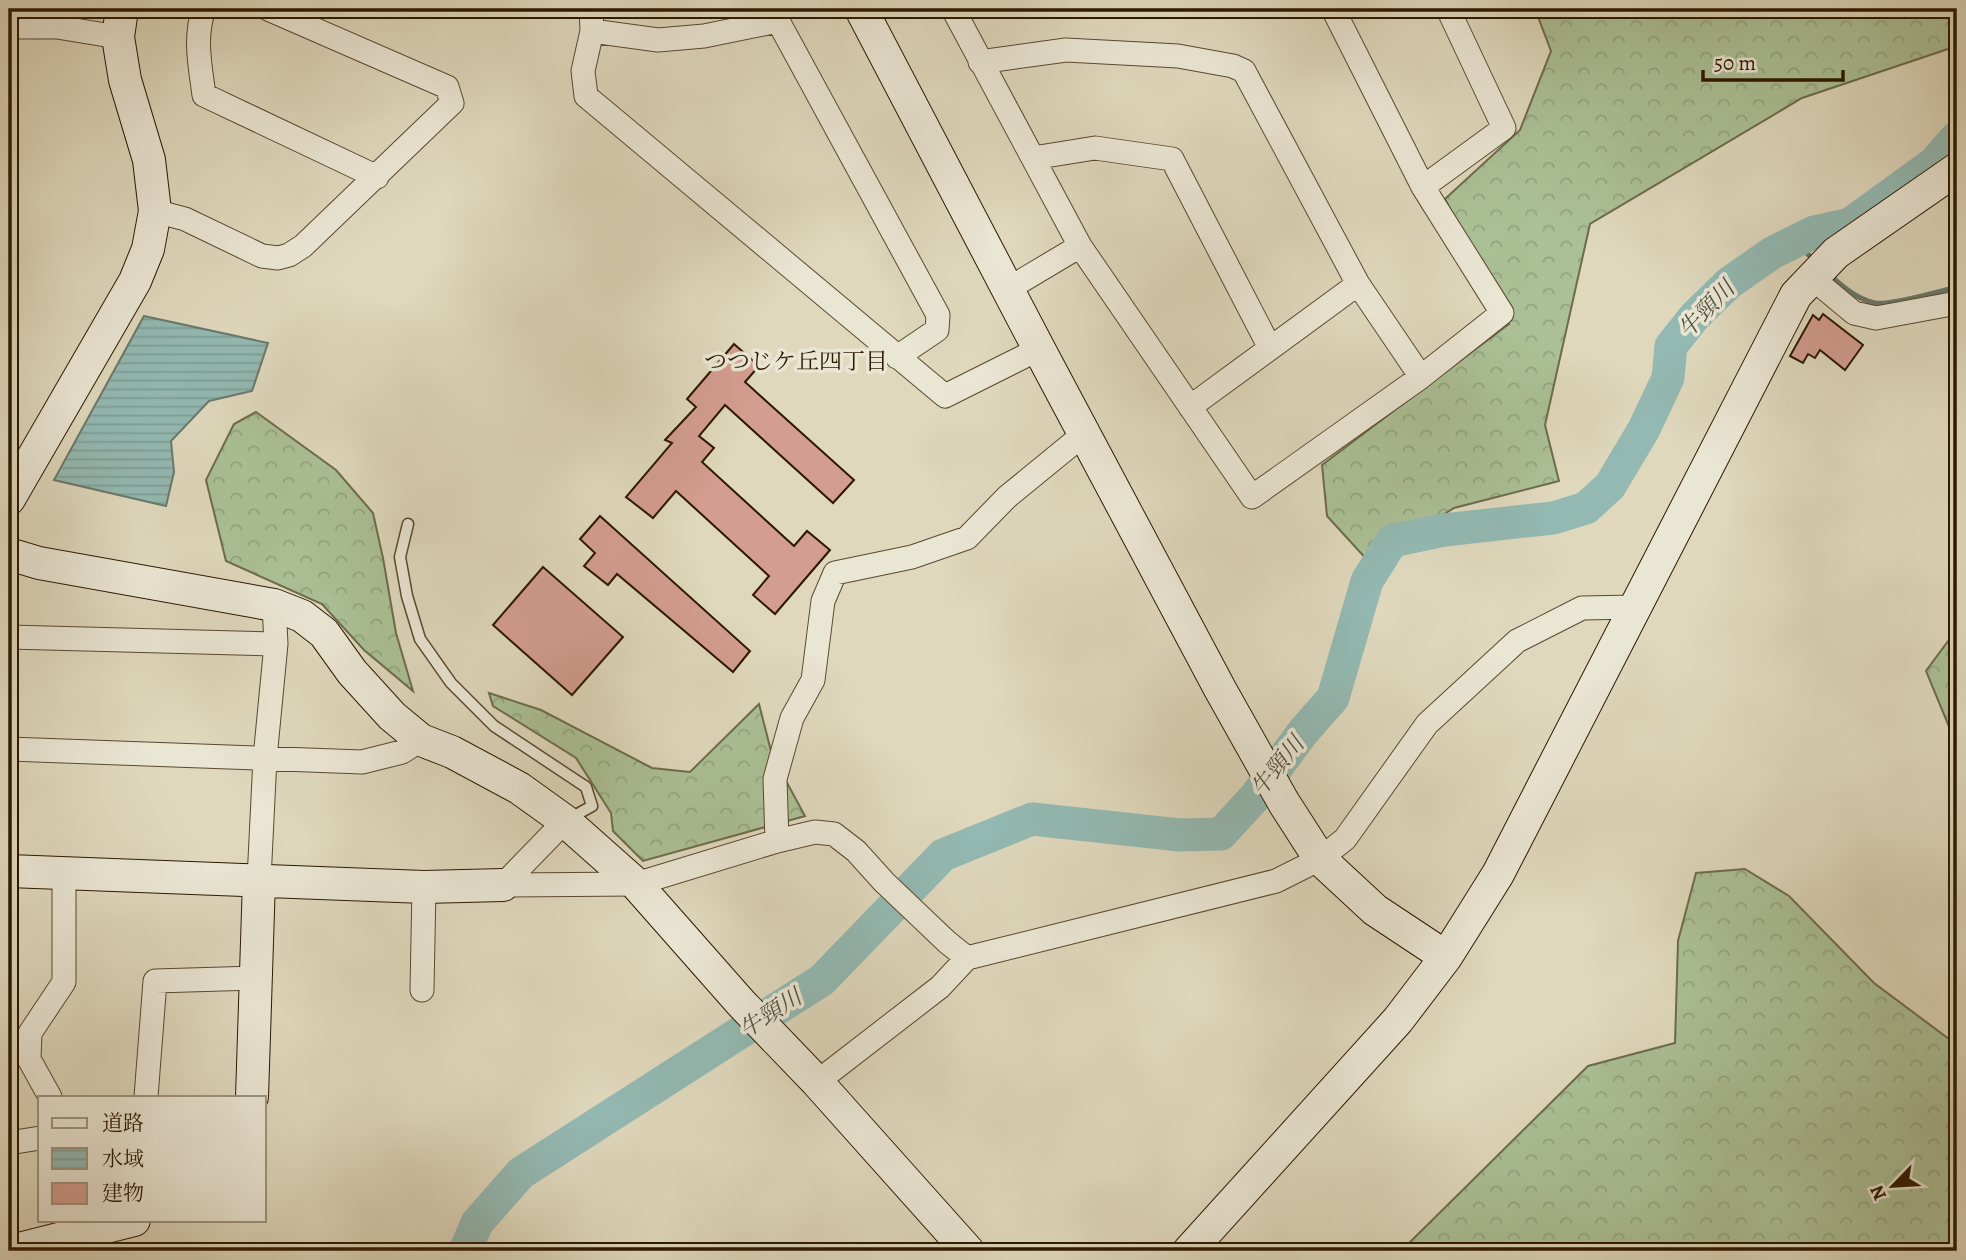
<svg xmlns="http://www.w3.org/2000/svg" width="1966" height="1260" viewBox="0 0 1966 1260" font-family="Alegreya,'Noto Serif JP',serif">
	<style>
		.forest { fill: url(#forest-crowns); stroke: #6c6c4b; stroke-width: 2 }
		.water { fill: url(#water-rules); stroke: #6a796b; stroke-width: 2 }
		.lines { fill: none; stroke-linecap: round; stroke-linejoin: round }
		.stream { stroke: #6a796b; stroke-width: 5 }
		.river { stroke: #93b9b2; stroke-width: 33 }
		.building { fill: #d39d91; stroke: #2c1800; stroke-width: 2 }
		.lane-casing { stroke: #59482f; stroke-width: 13 }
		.street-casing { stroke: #59482f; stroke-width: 25 }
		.secondary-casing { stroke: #2c1800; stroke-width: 34 }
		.lane { stroke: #eae6d4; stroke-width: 10 }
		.street { stroke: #eae6d4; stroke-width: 23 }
		.secondary { stroke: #eae6d4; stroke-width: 32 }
		.labels { text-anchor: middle; stroke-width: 7; stroke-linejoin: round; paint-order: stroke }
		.water-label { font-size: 23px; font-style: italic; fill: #50503e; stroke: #eae6d4 }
		.neighbourhood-label { font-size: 23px; fill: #2c1800; stroke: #eae6d4 }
	</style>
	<defs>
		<pattern id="forest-crowns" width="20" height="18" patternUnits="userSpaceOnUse" patternTransform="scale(1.75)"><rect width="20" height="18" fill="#abc096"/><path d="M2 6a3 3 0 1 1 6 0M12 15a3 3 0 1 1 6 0" fill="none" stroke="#93a480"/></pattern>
		<pattern id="water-rules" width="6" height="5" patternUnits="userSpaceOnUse" patternTransform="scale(1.75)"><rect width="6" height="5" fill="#93b9b2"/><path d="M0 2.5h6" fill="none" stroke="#7f9e97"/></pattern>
	</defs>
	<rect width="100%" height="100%" fill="#dfd8bd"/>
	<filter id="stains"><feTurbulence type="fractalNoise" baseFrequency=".00286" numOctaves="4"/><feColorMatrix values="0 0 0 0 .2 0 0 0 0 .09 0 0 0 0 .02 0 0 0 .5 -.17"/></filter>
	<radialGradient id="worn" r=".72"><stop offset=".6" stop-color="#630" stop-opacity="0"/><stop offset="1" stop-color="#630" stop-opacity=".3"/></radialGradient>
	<path class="forest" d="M1535,9H1957V46L1802,98L1590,224L1545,425L1559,481L1454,508L1369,562L1327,516L1322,465L1509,324L1445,199L1520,130L1551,51Z
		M256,412L336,470L373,513L383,558L396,633L413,691L364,650L322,604L226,561L206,480L234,424Z
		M1957,629V746L1926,671Z
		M489,693L541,710L652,768L690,772L759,704L772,755L805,816L643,861L613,831L611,813L576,758L493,706Z
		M1745,869L1789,896L1874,983L1957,1045V1251H1401L1588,1066L1675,1043L1678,941L1696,873Z"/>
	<path class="water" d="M144,316L268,343L252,391L209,401L171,441L174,472L166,506L54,480Z"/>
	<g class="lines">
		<path class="stream" d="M1794,241L1814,260
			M1828,273C1842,286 1856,299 1875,303C1890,306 1940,291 1957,287"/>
		<path class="river" d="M465,1251L477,1223L521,1173L822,980L943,855L1032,819L1180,835L1221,834L1255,797L1303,732L1333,698L1367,581L1392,541L1444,530L1553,518L1586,508L1610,486L1644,429L1668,378L1671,346L1695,316L1729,283L1772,253L1814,232L1850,224L1934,163L1957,137"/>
	</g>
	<path class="building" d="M1823,314L1863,345L1845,370L1820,350L1815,358L1808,354L1803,363L1790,356L1813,315L1819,320Z
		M734,344L759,366L745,382L854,480L833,503L725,405L699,436L714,448L702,462L794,546L807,531L830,550L775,614L753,595L769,576L676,491L653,518L626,497L672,443L665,440L696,407L687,399Z
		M600,516L750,651L733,672L617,574L608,585L584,566L595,553L580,539Z
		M543,567L623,637L572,695L493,625Z"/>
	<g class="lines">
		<g class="lane-casing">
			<path id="lane" d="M408,524L400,557L407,596L420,639L451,683L494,726L586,787L592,806L567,820"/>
		</g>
		<g class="street-casing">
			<path id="street" d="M204,9C194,37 200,65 204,95L377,177
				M591,9L592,31L583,71L586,96L945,396L1039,349
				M774,9L778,21L938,315L937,330L897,357
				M953,9L1080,246L1252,497L1421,377L1502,313L1423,187L1333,9
				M9,27H57L118,37
				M592,31L658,40L704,36L778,21
				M980,62L1066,50L1178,56L1233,66L1244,71L1358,284L1421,377
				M1033,158L1095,148L1172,159L1270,348
				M1423,187L1504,128L1448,9
				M155,211L185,219L262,256L278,258L289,255L303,246L452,103L447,87L268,9
				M1812,278L1854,313L1876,318L1957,303
				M1008,289L1080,246
				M1190,407L1358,284
				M9,637L276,644
				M9,749L362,762L402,752L421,740
				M777,841L775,779L792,718L813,680L823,601L835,573L912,557L967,538L1007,497L1084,434
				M259,880L265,758L276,644L274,605
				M503,885L636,884L777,841L815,832L834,834L856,851L884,882L947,942L967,958
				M503,885L565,821
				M422,990L424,887
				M817,1082L940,987L967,958L1276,881L1320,859L1345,839L1427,724L1517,641L1582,608L1636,607
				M50,1097L29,1059L30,1033L64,982V872
				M146,1097L155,981L257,978
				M9,1143L40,1138"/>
		</g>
		<g class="secondary-casing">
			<path id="secondary" d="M861,9L1039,349L1220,689L1284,803L1320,859L1375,910L1446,957
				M9,499L135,281L148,249L155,211L149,160L125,80L118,37L122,9
				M9,554L39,563L274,605L302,616L324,633L352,672L392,716L421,740L452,752L519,788L565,821L636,884L741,1003L817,1082L968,1251
				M9,871L424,887L503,885
				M252,1097L259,880
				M11,1251L134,1220
				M1189,1251L1398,1020L1446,957L1498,874L1796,295L1836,253L1957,169"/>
		</g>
		<use href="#lane" class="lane"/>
		<use href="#street" class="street"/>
		<use href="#secondary" class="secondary"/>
	</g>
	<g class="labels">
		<g class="water-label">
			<text transform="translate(1706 309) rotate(-46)" y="8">牛頸川</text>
			<text transform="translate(1277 766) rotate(-51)" y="8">牛頸川</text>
			<text transform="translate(770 1013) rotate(-33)" y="8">牛頸川</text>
		</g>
		<g class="neighbourhood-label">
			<text x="796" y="369">つつじケ丘四丁目</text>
		</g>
	</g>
	<rect width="1966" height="1260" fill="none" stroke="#dfd8bd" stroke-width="35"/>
	<rect x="10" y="10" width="1945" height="1239" fill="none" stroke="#2c1800" stroke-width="3.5"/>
	<rect x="18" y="18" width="1931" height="1225" fill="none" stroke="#2c1800" stroke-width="2"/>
	<rect x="38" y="1096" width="228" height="126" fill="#eae6d4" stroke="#9e947f" stroke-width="2"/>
	<rect x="52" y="1118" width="35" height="10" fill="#eae6d4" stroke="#9e947f" stroke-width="2"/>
	<text x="102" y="1130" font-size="21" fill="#2c1800">道路</text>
	<rect x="52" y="1148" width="35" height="21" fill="url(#water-rules)" stroke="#9e947f" stroke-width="2"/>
	<text x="102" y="1166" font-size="21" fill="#2c1800">水域</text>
	<rect x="52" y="1183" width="35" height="21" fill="#d39d91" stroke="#9e947f" stroke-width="2"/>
	<text x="102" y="1200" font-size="21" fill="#2c1800">建物</text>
	<g transform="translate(1893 1186) rotate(245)" stroke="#eae6d4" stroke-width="5" paint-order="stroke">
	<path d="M0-5L12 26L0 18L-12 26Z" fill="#2c1800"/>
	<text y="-10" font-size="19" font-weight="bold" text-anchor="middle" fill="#2c1800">N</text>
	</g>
	<path d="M1703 70v10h140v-10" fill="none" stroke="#2c1800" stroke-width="3.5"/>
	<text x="1714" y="70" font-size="21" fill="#2c1800" stroke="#eae6d4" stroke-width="5" paint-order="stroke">50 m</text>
	<rect width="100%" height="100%" filter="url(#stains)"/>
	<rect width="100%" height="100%" fill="url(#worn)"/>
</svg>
